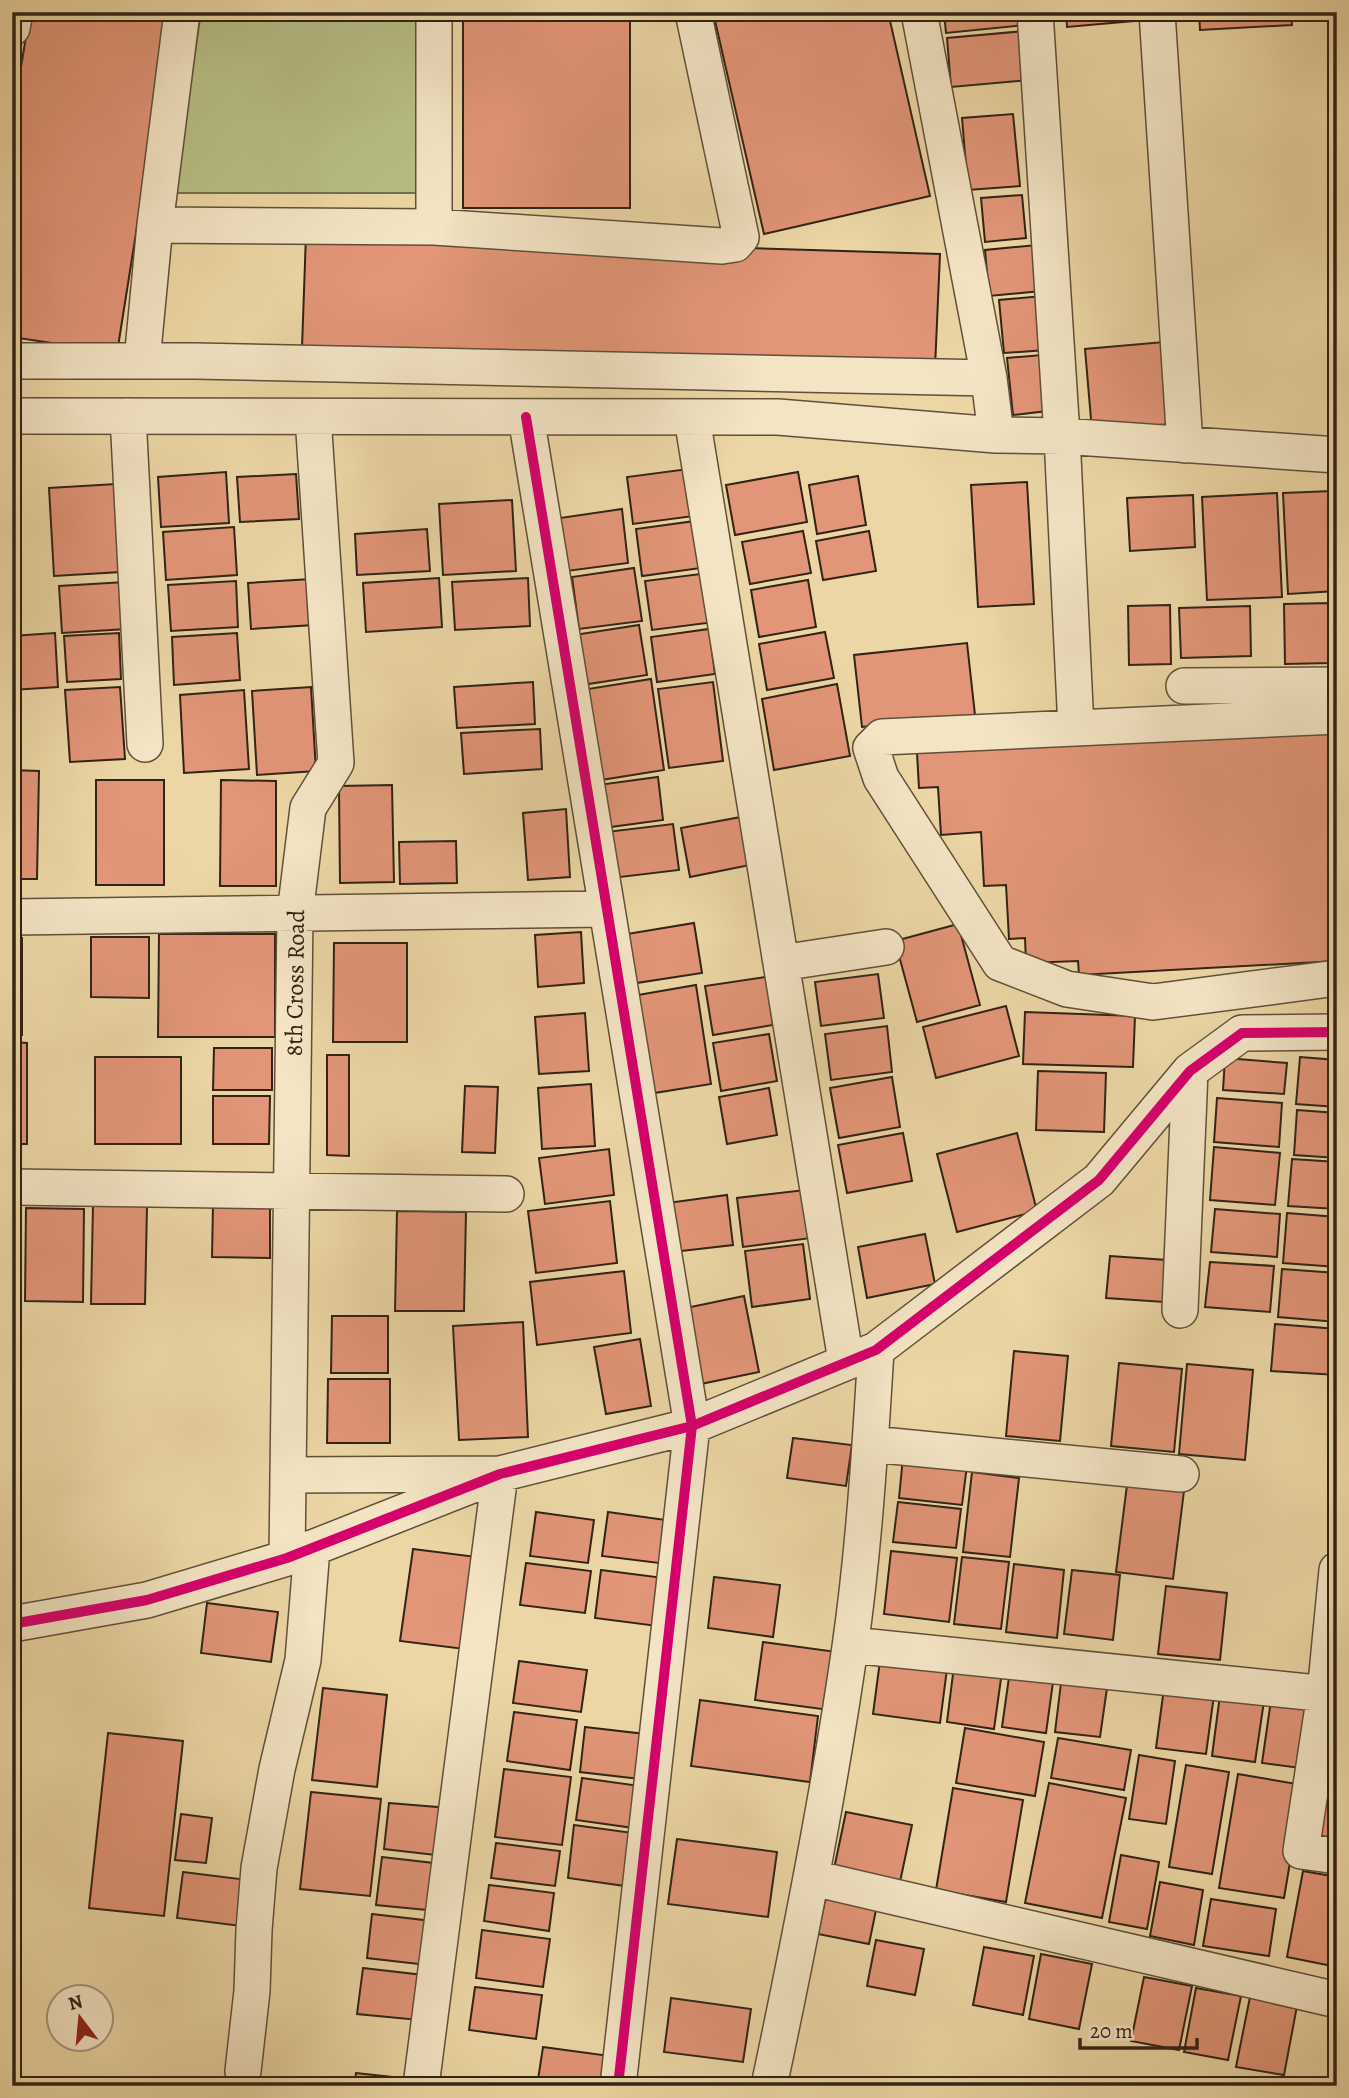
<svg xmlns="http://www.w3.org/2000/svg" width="1349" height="2098" viewBox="0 0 1349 2098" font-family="Alegreya,serif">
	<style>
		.green { fill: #b8be86; stroke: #74704e; stroke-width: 2 }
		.building { fill: #e29578; stroke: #312315; stroke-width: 2 }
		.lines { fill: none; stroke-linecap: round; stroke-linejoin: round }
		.street-casing { stroke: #605039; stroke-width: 38 }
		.street { stroke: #f3e4c4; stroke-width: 35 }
		.cycleway-casing { stroke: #f3e4c4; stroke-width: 15 }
		.cycleway { stroke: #d6006c; stroke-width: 10 }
		.labels { text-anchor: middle; stroke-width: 6; stroke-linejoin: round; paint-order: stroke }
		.street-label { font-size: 24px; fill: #312315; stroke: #f3e4c4 }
	</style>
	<rect width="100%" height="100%" fill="#ecd6a5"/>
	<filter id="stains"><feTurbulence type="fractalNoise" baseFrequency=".00286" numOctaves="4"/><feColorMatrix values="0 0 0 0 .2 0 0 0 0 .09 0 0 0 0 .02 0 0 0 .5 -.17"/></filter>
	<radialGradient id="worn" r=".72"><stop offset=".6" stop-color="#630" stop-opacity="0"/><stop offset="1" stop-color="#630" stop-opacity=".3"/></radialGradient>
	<path class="green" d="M201,12H419L422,193H174Z"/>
	<path class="building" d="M30,12H171L117,353L12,337V122Z
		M463,12H630V208H463Z
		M713,12H888L930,196L764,234Z
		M944,12H1024L1025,25L946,33Z
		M1066,12H1144L1145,20L1067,27Z
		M1199,12H1291L1292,25L1200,30Z
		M1025,31L1030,80L951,87L947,38Z
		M1013,114L1020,186L968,190L962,118Z
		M1022,195L1026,238L985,242L981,198Z
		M306,234L940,254L935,368L302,348Z
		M1037,245L1041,291L989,296L985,250Z
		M1042,296L1046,350L1004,353L999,300Z
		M1164,342L1171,424L1092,431L1085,349Z
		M1042,355L1047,411L1013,415L1007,358Z
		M688,469L694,516L633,524L627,477Z
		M226,472L229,523L161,527L158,477Z
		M798,472L807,522L735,535L726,485Z
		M296,474L299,519L240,522L237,477Z
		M858,476L866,525L817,534L809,485Z
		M1027,482L1034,604L978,607L971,485Z
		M116,484L121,572L54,576L49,488Z
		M1332,491L1337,591L1288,594L1283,493Z
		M1277,493L1282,597L1207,600L1202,497Z
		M1193,495L1195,547L1130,551L1127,498Z
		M512,500L516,571L443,575L439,504Z
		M622,509L628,563L567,571L560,518Z
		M695,521L701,568L642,576L636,529Z
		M234,527L237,575L166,580L163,532Z
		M427,529L430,571L357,575L355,534Z
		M803,531L811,573L750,584L742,542Z
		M869,531L876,571L823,580L816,541Z
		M634,568L642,621L579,629L572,577Z
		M708,573L715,622L652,630L645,581Z
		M439,578L442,627L366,632L363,583Z
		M528,578L530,626L455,630L452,582Z
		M311,579L314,625L251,629L248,583Z
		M808,580L816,627L759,637L751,590Z
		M236,581L238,627L171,631L168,585Z
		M125,582L127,629L62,633L59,586Z
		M1331,603L1332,663L1285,664L1284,604Z
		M1170,605L1171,664L1129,665L1128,606Z
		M1250,606L1251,656L1181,658L1179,608Z
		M639,625L647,675L582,685L574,635Z
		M709,629L715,674L657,682L651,637Z
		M825,632L834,678L767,690L759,644Z
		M55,633L58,687L12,690V636Z
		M119,633L121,679L67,682L64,636Z
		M237,633L240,680L174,685L172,637Z
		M967,643L975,715L862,727L854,655Z
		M651,679L664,770L601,780L588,689Z
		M533,682L535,724L457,728L454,687Z
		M713,682L723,761L669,768L658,689Z
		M837,684L850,756L774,770L762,699Z
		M120,687L125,759L70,762L65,690Z
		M311,687L316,771L257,775L252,691Z
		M244,690L249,769L184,773L180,695Z
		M540,729L542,769L464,774L461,733Z
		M1337,732V961L1079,975L1078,961L1026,963L1025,938L1009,939L1006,885L984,886L981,832L941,835L938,787L919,788L917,753Z
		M12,770L39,771L37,879H12Z
		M658,777L663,820L603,828L598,785Z
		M96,780H164V885H96Z
		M221,780L276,781V886H220Z
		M392,785L394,882L340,883L339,786Z
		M566,809L570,877L528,880L523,813Z
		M741,817L750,865L690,877L681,828Z
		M673,824L679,870L612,878L606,832Z
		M456,841L457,883L400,884L399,842Z
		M694,923L702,973L630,984L621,935Z
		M958,924L980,1005L917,1022L895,941Z
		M581,932L584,983L538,987L535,935Z
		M159,934H275V1037H158Z
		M91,937H149V998L91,997Z
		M12,938H22V1035H12Z
		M334,943H407V1042H333Z
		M878,974L884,1018L821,1026L815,982Z
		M766,977L773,1025L713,1035L705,986Z
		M696,985L711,1084L648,1094L632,996Z
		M1006,1006L1019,1056L936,1078L923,1027Z
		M1025,1012L1135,1016L1133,1067L1023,1064Z
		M585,1013L589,1071L539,1074L535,1017Z
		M887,1026L892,1072L831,1080L825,1034Z
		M769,1034L777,1081L721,1091L713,1043Z
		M12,1042L27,1043V1144H12Z
		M214,1048H272V1090H213Z
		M327,1055H349V1156L327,1155Z
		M95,1057H181V1144H95Z
		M1300,1057L1337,1060V1107L1296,1104Z
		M1225,1058L1287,1063L1284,1094L1223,1090Z
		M1038,1071L1106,1073L1104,1132L1036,1130Z
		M892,1077L900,1127L839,1138L830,1088Z
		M591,1084L595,1146L542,1149L538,1088Z
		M465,1086L498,1087L495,1153L462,1152Z
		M769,1088L777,1135L727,1144L719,1097Z
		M213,1096H270L269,1144H213Z
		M1217,1098L1282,1103L1279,1147L1214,1142Z
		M1297,1110L1337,1113V1158L1294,1155Z
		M903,1133L912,1181L847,1193L838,1145Z
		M1017,1133L1037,1211L957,1232L937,1154Z
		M1214,1147L1280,1153L1275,1205L1210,1200Z
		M609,1149L614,1195L545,1204L539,1158Z
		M1292,1159L1337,1162V1209L1288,1206Z
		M805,1190L811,1238L743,1247L737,1198Z
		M727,1195L733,1245L673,1252L667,1203Z
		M610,1201L617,1263L536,1273L528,1211Z
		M12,1202L21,1203L19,1306H12Z
		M93,1205L147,1206L145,1304H91Z
		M213,1205L270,1206V1258L212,1257Z
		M26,1208L84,1209L83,1302L25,1301Z
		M1215,1209L1280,1214L1277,1257L1211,1252Z
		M397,1211L466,1212L464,1311H395Z
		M1287,1213L1337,1217V1267L1283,1263Z
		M925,1234L935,1284L867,1298L858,1247Z
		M803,1244L810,1299L752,1307L745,1251Z
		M1110,1256L1167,1260L1164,1302L1106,1298Z
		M1210,1262L1274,1266L1270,1312L1205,1307Z
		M1282,1269L1337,1273V1322L1278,1317Z
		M624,1271L631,1333L537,1345L530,1282Z
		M744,1296L759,1372L696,1385L681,1309Z
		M332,1316H388V1373H331Z
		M523,1322L528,1437L459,1440L453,1326Z
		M1275,1324L1337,1329V1375L1271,1371Z
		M640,1339L651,1406L606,1414L594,1347Z
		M1014,1351L1068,1356L1060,1441L1006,1436Z
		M1119,1363L1182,1369L1174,1452L1111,1446Z
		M1187,1364L1253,1370L1245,1460L1179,1454Z
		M328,1379H390V1443H327Z
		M793,1438L852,1445L846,1486L787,1478Z
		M903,1457L967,1465L962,1505L899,1498Z
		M972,1472L1019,1478L1010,1557L963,1552Z
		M1127,1485L1184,1491L1173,1579L1116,1572Z
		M898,1502L961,1509L956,1548L893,1542Z
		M536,1512L594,1520L588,1563L530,1556Z
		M608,1512L673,1521L667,1564L602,1556Z
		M413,1549L477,1557L464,1649L400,1641Z
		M891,1551L957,1558L949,1622L884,1614Z
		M962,1557L1009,1562L1001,1629L954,1624Z
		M526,1563L591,1571L585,1613L520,1605Z
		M1014,1564L1064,1570L1057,1638L1006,1632Z
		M601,1570L664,1578L657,1626L595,1618Z
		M1072,1570L1120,1575L1113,1640L1064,1634Z
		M714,1577L780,1585L773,1637L708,1628Z
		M1166,1586L1227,1593L1220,1660L1158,1654Z
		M207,1603L278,1612L271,1662L201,1653Z
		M763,1642L837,1652L829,1710L755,1700Z
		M881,1653L948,1661L940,1723L873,1714Z
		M955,1658L1003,1664L994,1729L947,1722Z
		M519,1661L587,1670L581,1712L513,1703Z
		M1010,1670L1054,1675L1046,1733L1002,1727Z
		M1062,1675L1108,1681L1100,1737L1055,1732Z
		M323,1688L387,1695L377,1787L312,1780Z
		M1164,1688L1214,1695L1206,1754L1156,1748Z
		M1220,1695L1264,1701L1255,1762L1212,1756Z
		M700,1700L818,1716L810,1782L691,1766Z
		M1271,1700L1317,1705L1308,1769L1262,1763Z
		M514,1712L577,1720L570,1770L507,1761Z
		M585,1727L645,1734L640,1779L580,1772Z
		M965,1728L1044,1742L1035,1796L956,1783Z
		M108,1733L183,1741L164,1916L89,1908Z
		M1058,1738L1131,1750L1124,1790L1051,1778Z
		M1139,1755L1175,1761L1166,1824L1129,1819Z
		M1186,1765L1229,1772L1212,1874L1169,1867Z
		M504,1769L571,1777L562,1845L495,1837Z
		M1238,1774L1303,1785L1284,1898L1219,1888Z
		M1318,1774L1337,1777V1842L1309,1838Z
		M582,1778L640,1786L634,1828L576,1820Z
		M1049,1783L1126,1798L1102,1918L1025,1903Z
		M953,1788L1023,1800L1006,1902L936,1890Z
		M311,1792L381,1799L370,1896L300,1889Z
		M389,1803L449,1808L444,1856L384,1849Z
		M846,1812L912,1825L900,1882L834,1869Z
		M181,1814L212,1818L206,1863L175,1860Z
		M574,1825L633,1833L625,1886L568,1878Z
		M677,1839L777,1852L768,1917L668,1904Z
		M496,1843L560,1851L555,1886L491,1878Z
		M1121,1855L1159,1862L1147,1929L1109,1922Z
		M382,1857L442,1864L437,1911L376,1905Z
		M1303,1871L1337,1877V1967L1287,1957Z
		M183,1872L248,1880L241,1926L177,1918Z
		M1160,1882L1203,1890L1194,1945L1150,1936Z
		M489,1885L554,1893L549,1931L484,1921Z
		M826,1896L877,1905L869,1944L818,1934Z
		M1211,1899L1276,1909L1269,1956L1203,1946Z
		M372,1914L432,1921L427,1965L367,1958Z
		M482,1930L550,1939L543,1987L476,1978Z
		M876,1940L924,1949L915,1995L867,1986Z
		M984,1947L1034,1956L1023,2015L973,2005Z
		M1041,1954L1092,1964L1079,2029L1029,2019Z
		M363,1968L423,1975L419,2020L357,2014Z
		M1144,1977L1192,1986L1179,2050L1131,2041Z
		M475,1987L542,1995L536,2039L469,2030Z
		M1196,1988L1241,1996L1228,2060L1184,2052Z
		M1250,1997L1297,2006L1284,2075L1236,2067Z
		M671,1998L751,2009L743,2062L664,2052Z
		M543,2047L610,2056L606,2086H537Z
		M356,2073L410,2079L409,2086H354Z
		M789,2079L828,2086H788Z"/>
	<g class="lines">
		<g class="street-casing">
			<path id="street" d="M919,12L989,378L996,435
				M1035,12L1062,436L1076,728
				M1157,12L1185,445
				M12,28L15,12
				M155,225L182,12
				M434,227V12
				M12,361H195L989,378
				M142,361L155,225L434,227L722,246L735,244L741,237L693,12
				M12,416L778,417L996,435L1062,436L1337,455
				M128,416L145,744
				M526,417L692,1426L618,2086
				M692,418L846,1361
				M1184,686L1337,685
				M1337,716L882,737L871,748L881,778L1000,963L1067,989L1153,1002L1337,978
				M12,917L607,909
				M781,963L886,947
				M12,1187L506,1194
				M1180,1310L1190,1071
				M871,1444L1181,1474
				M288,1475L500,1474L421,2086
				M287,1558L295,914L308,808L336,763L313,417
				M1337,1570L1325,1694L1301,1851L1337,1856
				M12,1624L147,1600L287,1558L500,1474L692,1426L876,1350L1099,1180L1190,1071L1242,1033L1337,1032
				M851,1645L1337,1695
				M813,1878L1337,2000
				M243,2071L252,1991L254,1930L259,1868L277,1769L303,1660L312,1548
				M769,2086C800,1940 829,1794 850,1647C864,1549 870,1449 876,1350"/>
		</g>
		<use href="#street" class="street"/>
		<g class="cycleway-casing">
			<path id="cycleway" d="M526,417L692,1426L618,2086
				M12,1624L147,1600L287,1558L500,1474L692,1426L876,1350L1099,1180L1190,1071L1242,1033L1337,1032"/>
		</g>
		<use href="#cycleway" class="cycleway"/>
	</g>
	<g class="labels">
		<g class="street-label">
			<text transform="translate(295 983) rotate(-89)" y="8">8th Cross Road</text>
		</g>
	</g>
	<rect width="1349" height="2098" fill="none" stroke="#ecd6a5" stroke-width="42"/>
	<rect x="14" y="14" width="1321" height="2070" fill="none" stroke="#312315" stroke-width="3.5"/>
	<rect x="21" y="21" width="1307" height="2056" fill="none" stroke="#312315" stroke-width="2"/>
	<g transform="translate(80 2018) rotate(344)"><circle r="33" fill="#f3e4c4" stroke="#a5977e" stroke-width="2"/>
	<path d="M0-5L12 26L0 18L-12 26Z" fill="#8f2418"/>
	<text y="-10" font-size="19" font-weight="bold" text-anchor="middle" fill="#312315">N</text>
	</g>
	<path d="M1080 2038v10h117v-10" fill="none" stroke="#312315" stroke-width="3.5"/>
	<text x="1090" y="2038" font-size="21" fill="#312315" stroke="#f3e4c4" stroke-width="5" paint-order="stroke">20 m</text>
	<rect width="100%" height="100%" filter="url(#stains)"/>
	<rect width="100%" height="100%" fill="url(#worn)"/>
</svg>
